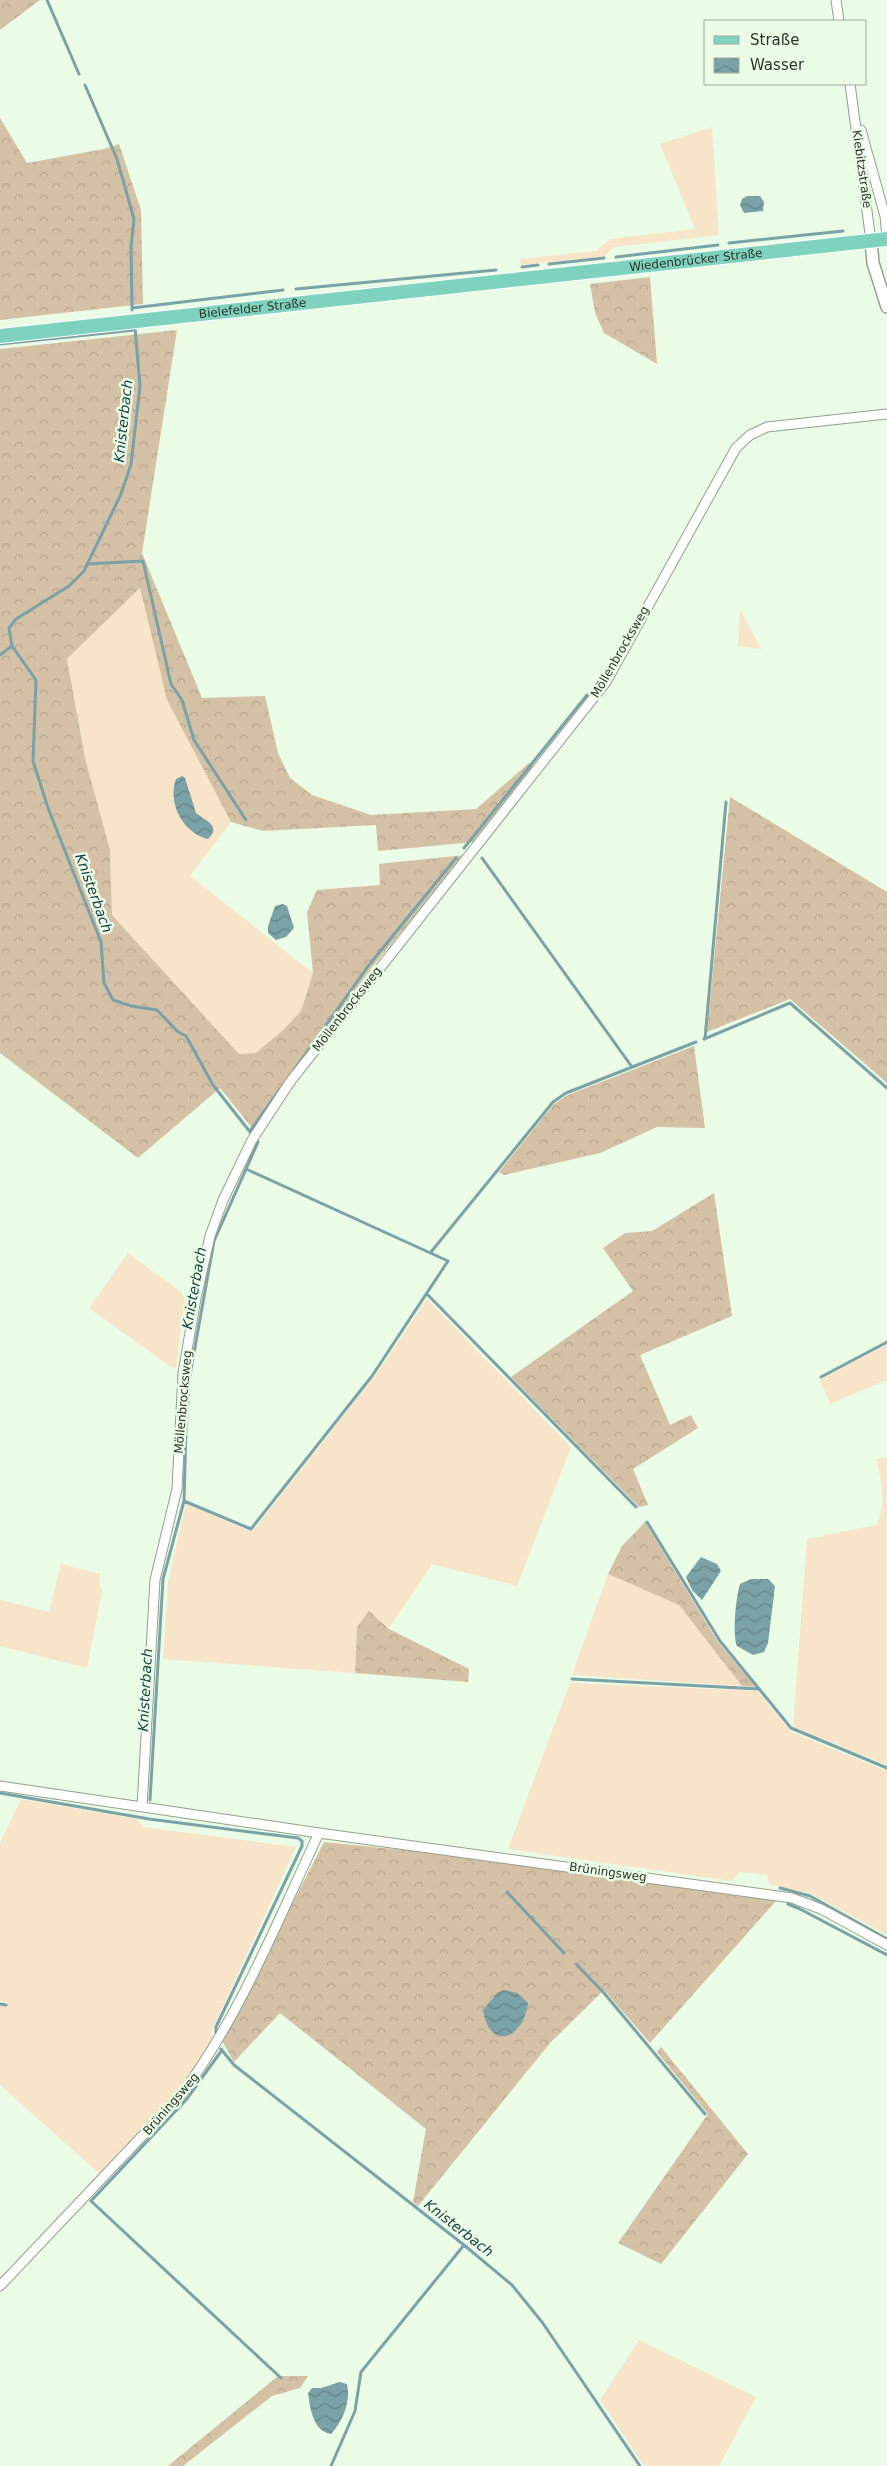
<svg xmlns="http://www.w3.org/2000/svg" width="887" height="2466" viewBox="0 0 887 2466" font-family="'DejaVu Sans',sans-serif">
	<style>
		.grass { fill: #f8e4c9 }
		.forest { fill: url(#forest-crowns) }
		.water { fill: url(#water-waves) }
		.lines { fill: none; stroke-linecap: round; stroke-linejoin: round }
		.stream { stroke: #7ba2a6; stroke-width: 3 }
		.street-casing { stroke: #90a18c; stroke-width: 11 }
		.secondary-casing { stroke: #90a18c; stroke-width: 14 }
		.primary-casing { stroke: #fff; stroke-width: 16 }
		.street { stroke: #fff; stroke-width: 9 }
		.secondary { stroke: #fff; stroke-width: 11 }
		.primary { stroke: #7fd3be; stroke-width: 14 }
		.labels { text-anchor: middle; stroke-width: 5; stroke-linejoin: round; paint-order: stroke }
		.street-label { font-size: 12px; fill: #2d342b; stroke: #eafce5 }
		.water-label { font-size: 14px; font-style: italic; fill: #163d41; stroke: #eafce5 }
	</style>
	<defs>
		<pattern id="forest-crowns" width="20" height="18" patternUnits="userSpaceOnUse" patternTransform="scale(1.25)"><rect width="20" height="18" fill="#d5c1a6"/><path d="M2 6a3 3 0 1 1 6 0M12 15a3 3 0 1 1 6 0" fill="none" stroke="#b7a68f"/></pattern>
		<pattern id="water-waves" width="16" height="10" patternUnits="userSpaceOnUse" patternTransform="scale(1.25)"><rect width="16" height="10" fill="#7ba2a6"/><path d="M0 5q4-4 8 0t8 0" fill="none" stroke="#658587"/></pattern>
	</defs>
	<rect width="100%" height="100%" fill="#eafce5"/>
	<path class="grass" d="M712,127L719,235L614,247L605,256L521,265L520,259L596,251L610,239L695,229L660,144Z
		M140,588L167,700L231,822L190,876L313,973L301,1011L283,1030L256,1053L239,1054L112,915L110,850L85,758L67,659Z
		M740,609L761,649L738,646Z
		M128,1253L180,1291L185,1299L176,1368L171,1367L89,1308Z
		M427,1299L571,1447L517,1586L432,1564L389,1628L369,1611L357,1627L355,1673L163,1659L168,1582L186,1503L252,1532L374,1377Z
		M887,1344V1383L886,1380L830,1404L820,1380Z
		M887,1458V1765L793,1727L807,1539L876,1525C887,1503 882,1483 876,1459Z
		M61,1564L100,1574L99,1582L102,1591L87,1668L0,1646V1600L49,1612Z
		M608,1574L679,1605L742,1686L572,1675Z
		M570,1683L758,1691L791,1732L887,1771V1935L811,1894L769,1884L767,1875L740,1872L731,1881L508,1849Z
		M21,1799L137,1819L143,1827L296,1847L211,2033L214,2041L178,2092L100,2174L0,2085V2005L6,2006L8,2003L0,2001V1843Z
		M639,2340L756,2397L719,2466H644L600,2400Z"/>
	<path class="forest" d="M0,0H40L0,30Z
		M0,118L27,163L104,149L119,144L141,210L143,304L0,320Z
		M650,277L657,364L604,333L595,313L590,284Z
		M177,330L142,553L202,698L265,696L278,753L290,778L312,795L371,815L476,809L529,763L536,767L475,842L378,851L376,825L263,831L231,822L167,700L140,588L67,659L85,758L110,850L112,915L239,1054L256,1053L283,1030L301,1011L313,973L307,912L317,890L380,885L379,864L465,855L373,966L253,1129L220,1088L138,1158L0,1053V349Z
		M730,797L887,892V1083L790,999L707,1032Z
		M694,1046L705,1128L657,1127L600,1153L504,1175L499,1172L554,1104L568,1095Z
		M714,1193L732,1316L640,1355L670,1425L691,1415L698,1428L633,1469L648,1505L639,1507L511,1377L633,1291L603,1248L625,1233L652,1231Z
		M645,1522L718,1642L756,1687L742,1686L679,1605L608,1574L622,1546Z
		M369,1611L389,1629L469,1669L468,1682L355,1673L357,1627Z
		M324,1842L503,1860L776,1901L650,2043L604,1990L550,2043L418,2206L413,2202L426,2129L280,2013L234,2062L222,2041Z
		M661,2047L748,2154L661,2264L618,2243L708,2114L657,2052Z
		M278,2376H308L300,2388L272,2396L183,2466H168Z"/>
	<path class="water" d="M747,196H760L764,202L763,211L744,213L740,205L742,199Z
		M182,776L185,778L196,813C205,821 222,825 208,839C183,833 167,803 176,779Z
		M283,904L287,906L294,928L286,937L276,940L268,933V926L275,906Z
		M701,1557L717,1564L721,1571L702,1600L692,1590L686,1577Z
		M751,1579H768L775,1586L768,1643L764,1652L753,1655L737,1646C732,1635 736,1596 740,1584Z
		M503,1990L517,1993L528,2003C524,2038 490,2053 483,2010L497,1993Z
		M340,2382L347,2384C351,2402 343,2421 331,2434C313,2431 310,2408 308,2393L312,2388H321Z"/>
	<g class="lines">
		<path class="stream" d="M47,0L79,74
			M85,85L117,159L134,219L131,246L132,310
			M729,243L843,231
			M616,257L718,245
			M549,264L604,258
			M522,267L538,265
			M296,289L496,270
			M132,308L283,290
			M135,328L140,386L131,464L121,494L84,571L69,586L16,619L9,628L12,646L36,680L33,761L48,808L101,942L104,983L113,1000L131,1006L157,1010L178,1032L186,1036L213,1085L258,1142L214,1241L190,1375L186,1428L184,1501L163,1579L150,1800
			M0,344L135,330
			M87,564L143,561L171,684L182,700L194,740L246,820
			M0,655L12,646
			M464,848L587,695
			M482,858L632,1067
			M704,1039L790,1003L887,1088
			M705,1039L726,802
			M294,1070L369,965L456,858
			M250,1131L280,1089
			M431,1252L553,1102L566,1093L696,1042
			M427,1294L636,1507
			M821,1377L887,1342
			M184,1501L251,1529L372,1376L448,1261L246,1169
			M647,1522L720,1641L791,1728L887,1768
			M572,1679L759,1689
			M0,1793L149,1819L298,1838L302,1841V1846L216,2027V2033
			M780,1888L810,1896L887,1939
			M507,1892L564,1953
			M788,1904L800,1909L887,1955
			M576,1964L604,1993L705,2114
			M0,2004L6,2005
			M221,2049L234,2065L464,2245L512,2285L542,2322L640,2466
			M222,2050L186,2100L91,2201L281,2378
			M331,2466L355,2411L361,2372L464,2245"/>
		<g class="street-casing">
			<path id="street" d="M836,0L839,21
				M850,84L871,241
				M861,130L885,216L887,237
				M0,1786L319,1833L792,1898L821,1909L887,1945
				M142,1807L155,1580L177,1489L183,1373L196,1298L210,1236L223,1200L252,1140L290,1082L606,682L736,448L750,435L767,427L887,414
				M0,2286L181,2095C240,2016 277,1922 319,1833"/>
		</g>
		<g class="secondary-casing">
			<path id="secondary" d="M871,241L873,263L887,307"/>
		</g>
		<g class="primary-casing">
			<g id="primary">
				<path id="s1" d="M0,336L887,239"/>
			</g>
		</g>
		<use href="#street" class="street"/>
		<use href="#secondary" class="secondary"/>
		<use href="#primary" class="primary"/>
	</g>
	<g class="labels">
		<g class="street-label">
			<text transform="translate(862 169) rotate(82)" y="4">Kiebitzstraße</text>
			<text dy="4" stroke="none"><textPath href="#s1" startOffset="700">Wiedenbrücker Straße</textPath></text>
			<text dy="4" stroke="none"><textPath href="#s1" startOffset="254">Bielefelder Straße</textPath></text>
			<text transform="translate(620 652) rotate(-60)" y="4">Möllenbrocksweg</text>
			<text transform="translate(347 1009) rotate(-52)" y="4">Möllenbrocksweg</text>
			<text transform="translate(183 1402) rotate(-85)" y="4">Möllenbrocksweg</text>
			<text transform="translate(608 1872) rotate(8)" y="4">Brüningsweg</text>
			<text transform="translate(171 2104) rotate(-49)" y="4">Brüningsweg</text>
		</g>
		<g class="water-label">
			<text transform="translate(123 421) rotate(-84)" y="5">Knisterbach</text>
			<text transform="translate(94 893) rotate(70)" y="5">Knisterbach</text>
			<text transform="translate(194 1288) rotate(-80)" y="5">Knisterbach</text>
			<text transform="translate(145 1690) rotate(-87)" y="5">Knisterbach</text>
			<text transform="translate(459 2228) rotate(38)" y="5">Knisterbach</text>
		</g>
	</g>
	<rect x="704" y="20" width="162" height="65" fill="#eafce5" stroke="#9eac9b"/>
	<rect x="714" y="36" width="25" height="8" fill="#7fd3be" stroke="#9eac9b"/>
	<text x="750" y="45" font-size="15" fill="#2d342b">Straße</text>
	<rect x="714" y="58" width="25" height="15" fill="url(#water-waves)" stroke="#9eac9b"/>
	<text x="750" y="70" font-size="15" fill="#2d342b">Wasser</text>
</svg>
